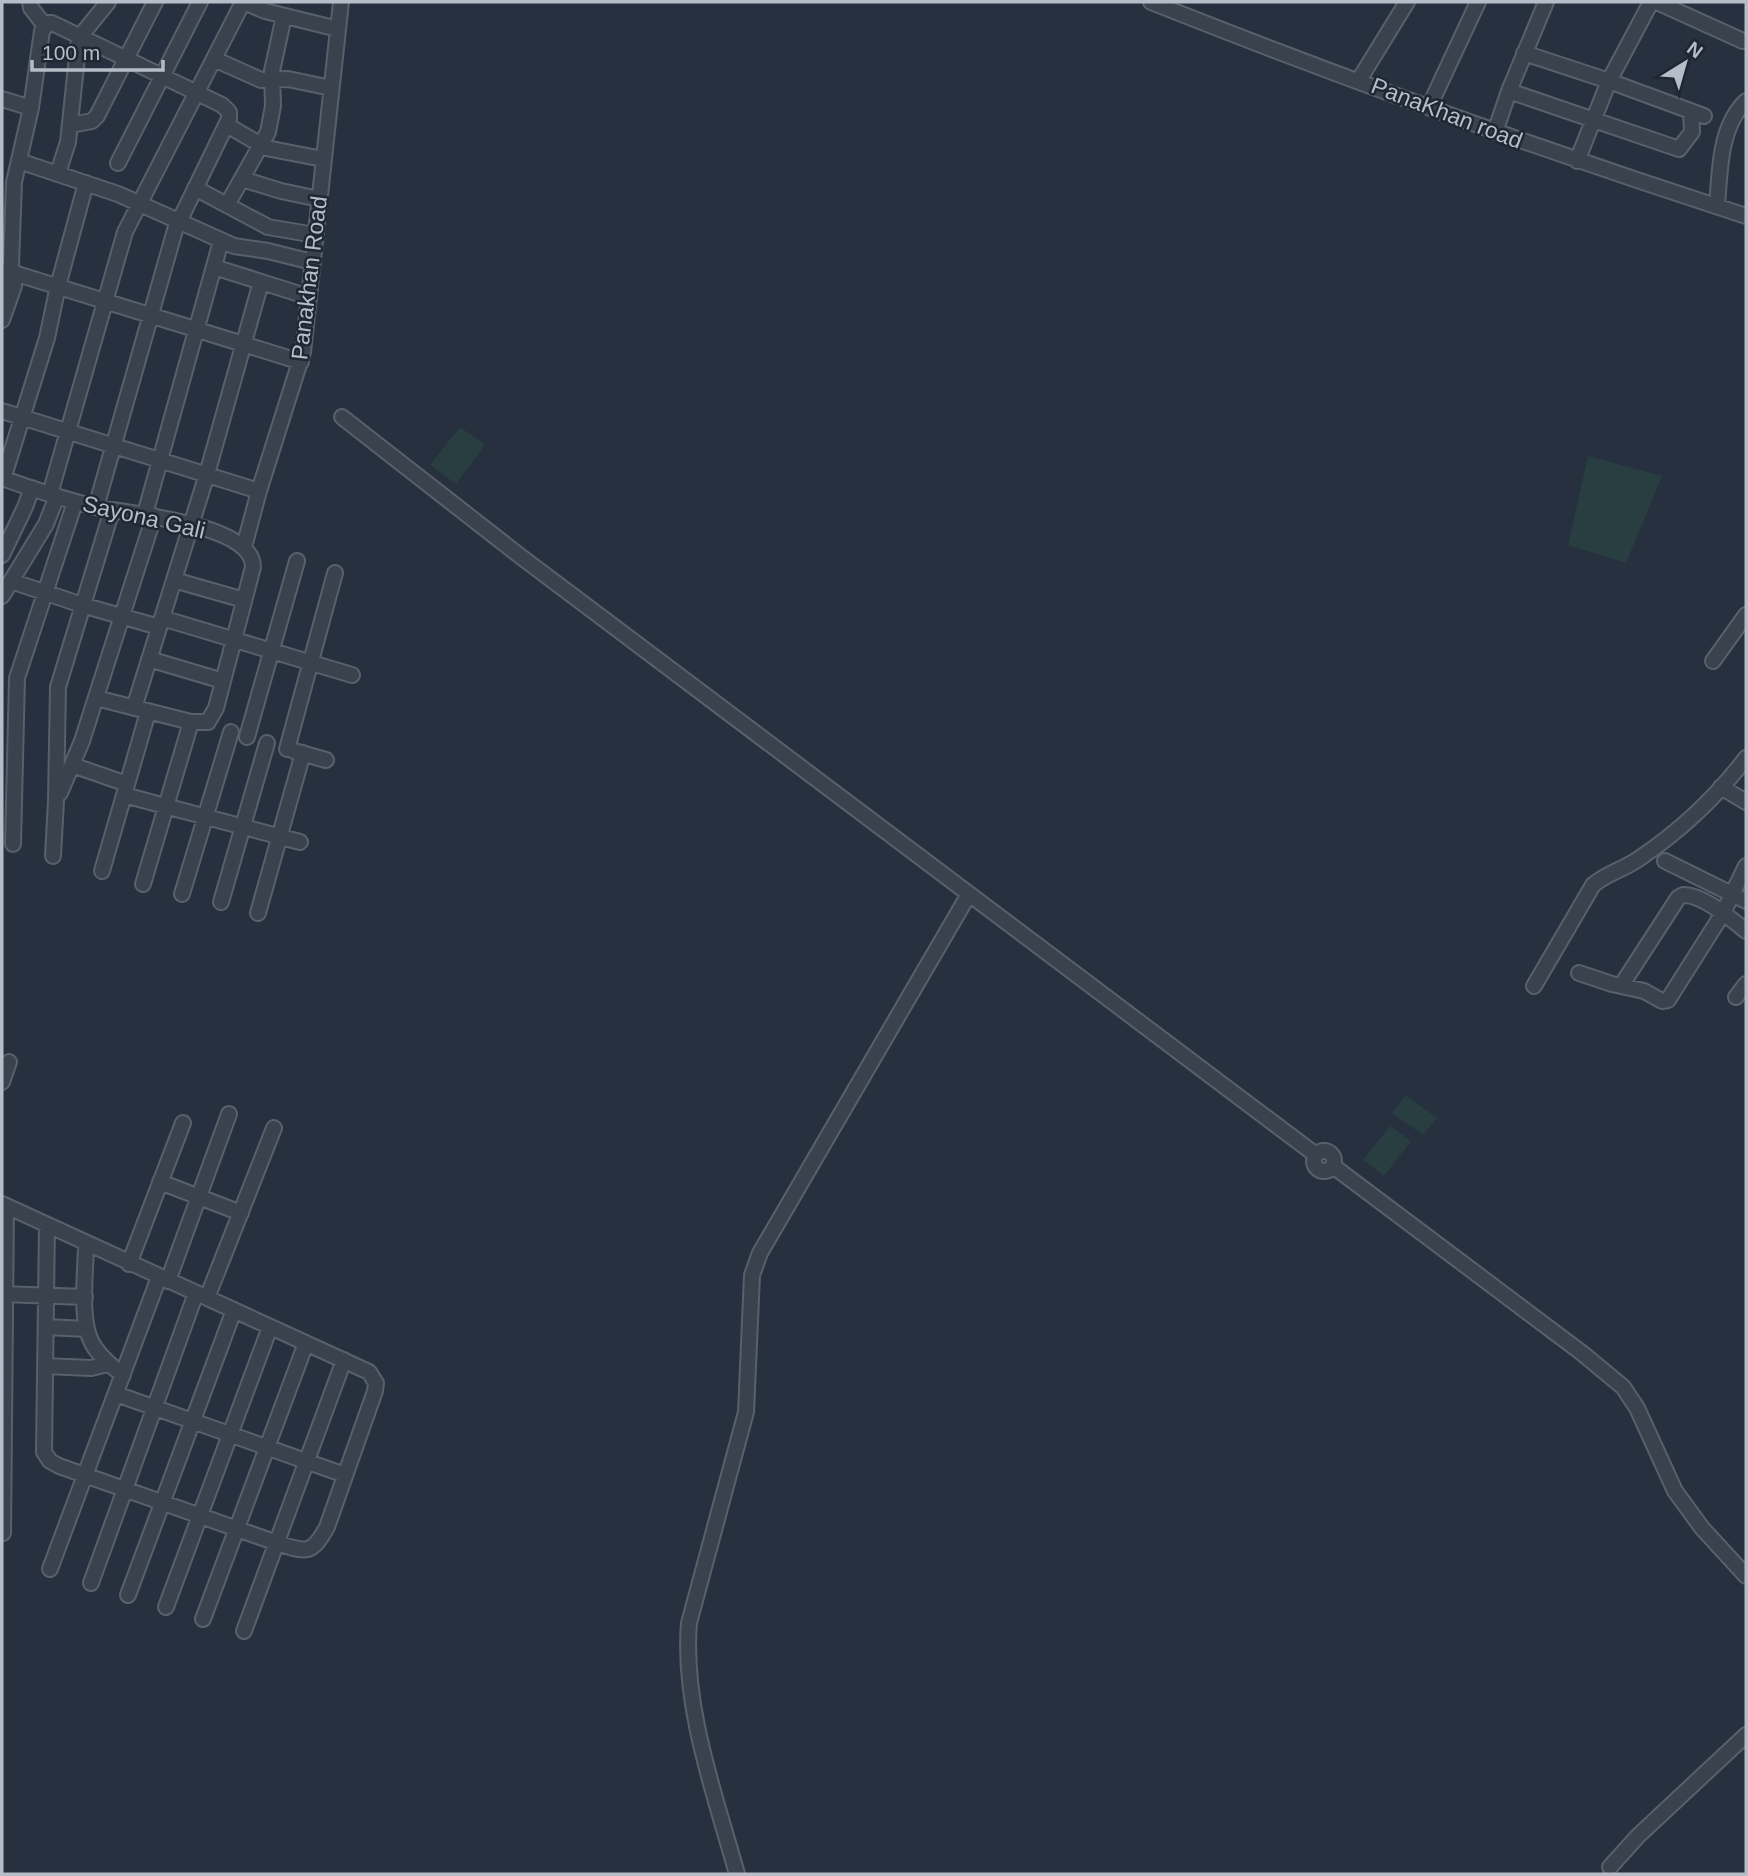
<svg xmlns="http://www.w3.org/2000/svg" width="1748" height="1876" viewBox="0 0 1748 1876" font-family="Helvetica,sans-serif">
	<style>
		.green { fill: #293e40 }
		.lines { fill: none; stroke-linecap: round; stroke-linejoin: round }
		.minor-casing { stroke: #58606c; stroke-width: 18 }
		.minor { stroke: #3a424e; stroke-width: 14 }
		.labels { text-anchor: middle; stroke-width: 5; stroke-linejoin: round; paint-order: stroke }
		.street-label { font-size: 23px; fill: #b6bdc9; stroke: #1f2733 }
	</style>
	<rect width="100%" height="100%" fill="#26303e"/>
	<path class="green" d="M460,427L485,445L456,484L430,465Z
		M1588,456L1662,476L1626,563L1568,545Z
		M1406,1095L1437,1118L1423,1135L1392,1113Z
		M1390,1126L1411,1141L1384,1176L1363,1160Z"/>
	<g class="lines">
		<g class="minor-casing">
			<path id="minor" d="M30,2L31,8L45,26
				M244,2L265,11L338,29
				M1151,2C1347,80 1545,151 1746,216
				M1657,2L1743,41
				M1524,53L1609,81L1704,116
				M214,59L261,80L288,79L331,88
				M1359,80L1407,2
				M1509,91L1679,149L1692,132L1691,112
				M2,99L31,108
				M1429,107L1478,2
				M71,125L92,121L97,116L155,2
				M227,125L266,148L323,159
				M1495,132L1509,91L1546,2
				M19,161L118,194L234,246L268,251L312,262
				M1577,161L1609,81L1651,2
				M118,163L200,2
				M58,173L68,142L79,38L108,2
				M242,179L281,191L319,199
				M195,188L268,227L315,235
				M227,205L268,132L273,106L272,71L284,16
				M1717,206C1720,171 1719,127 1746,101
				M214,267L309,297
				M14,273L301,362
				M2,288L11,265L14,182L31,108L42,31L48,23H52L222,105L229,112V119L175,230L96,507
				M2,320L14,286L13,270
				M2,411L259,491
				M342,417L520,556L1316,1155
				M2,478C32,489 63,499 95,507C127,514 253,523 253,567L216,708L208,722H191L96,698
				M3,479L47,338L58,286L86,183
				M50,494L125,232L243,2
				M145,514L221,241
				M244,547L259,491L303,352L341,2
				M2,555L25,507L32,488
				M174,580L244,600
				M11,581L82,605L159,627
				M2,596L46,524L57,496
				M162,618L352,675
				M149,659L223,681
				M1713,661L1746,615
				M134,708L207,474L261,282
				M247,737L297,561
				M287,749L335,573
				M294,751L326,760
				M72,765L127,784
				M1721,787L1746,802
				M60,793L82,741L154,516
				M124,795L300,842
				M13,844L17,678L75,502
				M53,856L56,801L58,687L112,510
				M1665,861L1746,901
				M102,871L148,712
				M143,884L191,722
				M182,894L231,732
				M221,902L267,743
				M258,913L303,753
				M1579,973L1612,984L1644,991L1662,1001L1668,1000L1723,913L1746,866
				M1534,986L1593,885C1607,873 1625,869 1640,858C1680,831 1717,796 1746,758
				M1621,986L1678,898L1683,895C1702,894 1731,919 1746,931
				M1736,997L1746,984
				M2,1082L9,1062
				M1314 1161a10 10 0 1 1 20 0a10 10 0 1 1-20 0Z
				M1333,1166L1582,1353L1623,1387L1637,1408L1675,1491L1702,1528L1746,1576
				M160,1182L241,1213
				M2,1204L369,1372L376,1383L375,1391L327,1527C311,1556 306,1552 277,1543L59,1466L50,1461L44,1452L47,1225
				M86,1243C86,1270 79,1320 92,1343C99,1356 111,1366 123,1375
				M129,1264L183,1123
				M168,1281L229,1114
				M2,1294L85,1297
				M207,1298L274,1128
				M46,1327L87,1329
				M45,1366L91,1368L108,1364
				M116,1394L345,1475
				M3,1533L6,1206
				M50,1569L159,1277
				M91,1583L196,1293
				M128,1595L234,1310
				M166,1607L270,1327
				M203,1619L306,1343
				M244,1631L344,1360
				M1610,1867L1638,1836L1746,1735
				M737,1874C715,1795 682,1705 689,1623L746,1412L752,1275L760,1253L969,894"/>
		</g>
		<use href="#minor" class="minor"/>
	</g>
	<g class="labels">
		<g class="street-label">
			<text transform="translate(1447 113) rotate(21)" y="8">PanaKhan road</text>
			<text transform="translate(309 278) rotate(-83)" y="8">Panakhan Road</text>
			<text transform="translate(144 517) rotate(13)" y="8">Sayona Gali</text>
		</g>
	</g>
	<rect width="1748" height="1876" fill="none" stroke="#b6bdc9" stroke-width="7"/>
	<g transform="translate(1685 63) rotate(37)" stroke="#1f2733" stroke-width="5" paint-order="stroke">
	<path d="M0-5L12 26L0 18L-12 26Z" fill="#b6bdc9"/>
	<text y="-10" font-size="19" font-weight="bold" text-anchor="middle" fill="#b6bdc9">N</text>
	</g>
	<path d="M32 60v10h131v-10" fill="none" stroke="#b6bdc9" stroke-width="3.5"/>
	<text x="42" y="60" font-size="21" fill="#b6bdc9" stroke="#1f2733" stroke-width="5" paint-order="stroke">100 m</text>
</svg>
